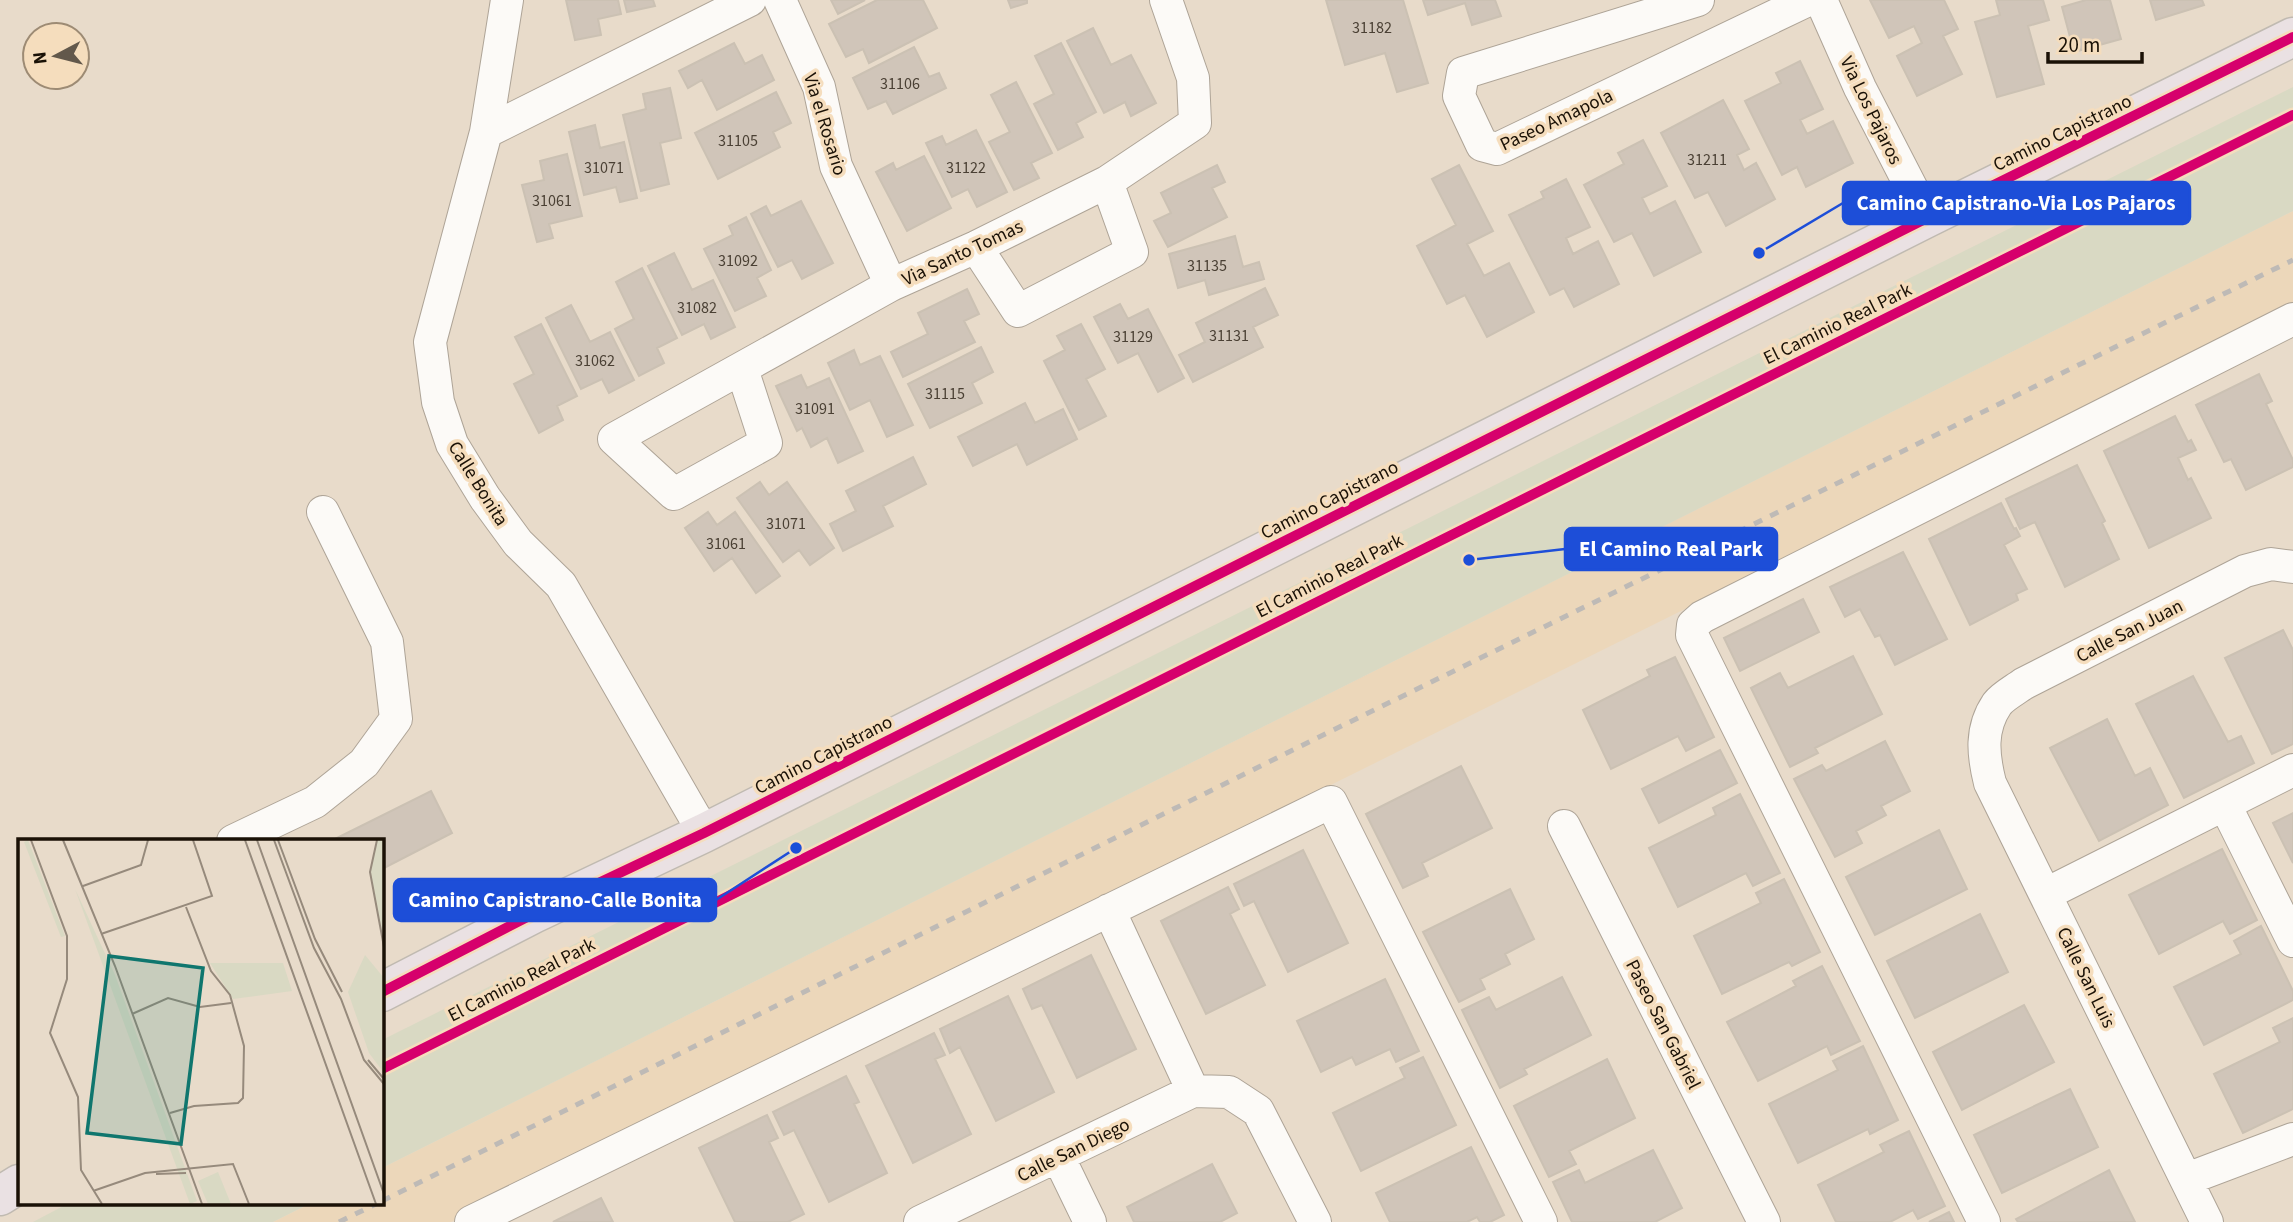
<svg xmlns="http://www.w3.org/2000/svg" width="2293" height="1222" viewBox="0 0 2293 1222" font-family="'Source Sans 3',sans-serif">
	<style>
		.built { fill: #ecd7ba }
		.green { fill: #d9d9c3 }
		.building { fill: #d0c5b9; stroke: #cbc1b3; stroke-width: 2 }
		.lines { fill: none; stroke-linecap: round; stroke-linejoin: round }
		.minor-casing { stroke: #aea497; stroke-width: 34 }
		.major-casing { stroke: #c0bab1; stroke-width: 41 }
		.minor { stroke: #fcfaf7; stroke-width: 32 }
		.major { stroke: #eae1e3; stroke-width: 38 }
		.rail { stroke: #bebab6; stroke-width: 5; stroke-dasharray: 9 9; stroke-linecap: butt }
		.cycleway-casing { stroke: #f5ddbd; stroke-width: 15 }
		.cycleway { stroke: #d6006c; stroke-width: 10 }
		.labels { text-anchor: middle; stroke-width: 7; stroke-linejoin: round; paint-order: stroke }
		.number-label { font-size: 16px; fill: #4a4034 }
		.street-label { font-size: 19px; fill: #1a1106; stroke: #f5ddbd }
		.inset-road { fill: none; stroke: #968a7c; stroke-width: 2 }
		.view { fill: #0f766e; fill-opacity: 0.15; stroke: #0f766e; stroke-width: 3.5 }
		.inset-edge { fill: none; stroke: #1a1106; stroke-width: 3.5 }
		.leader { fill: none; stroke: #1d4ed8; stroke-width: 2.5 }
		.callout-dot { fill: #1d4ed8; stroke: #f5ddbd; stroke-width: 2.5 }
		.callout { fill: #1d4ed8; stroke: #1d4ed8; stroke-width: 2.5 }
		.callout-label { font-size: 21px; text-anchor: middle; font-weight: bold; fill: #fff }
	</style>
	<rect width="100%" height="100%" fill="#e8dbca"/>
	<path class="built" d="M2293,211V307L451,1222H273L311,1203H382V1168Z"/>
	<path class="green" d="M2293,87V211L382,1168V1040Z
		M69,1203H311L273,1222H33Z"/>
	<path class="building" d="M566,0H618L621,14L598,19L601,35L575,40Z
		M624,0H653L655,6L627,12Z
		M831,0H865L838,14Z
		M877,0H923L937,28L869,63L863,49L846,57L829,24Z
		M1008,0H1027V3L1011,8Z
		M1326,0H1403L1428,83L1397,92L1385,53L1345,65Z
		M1423,0H1495L1501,16L1472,25L1465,3L1428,15Z
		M1870,0H1944L1958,29L1943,36L1962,74L1917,96L1897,56L1922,43L1914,26L1889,38Z
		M1996,0H2043L2049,20L2028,26L2044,84L1997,97L1975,22L2000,15Z
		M2086,0H2110L2121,39L2074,52L2062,7Z
		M2150,0H2202L2204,5L2156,20Z
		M1093,28L1111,65L1131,55L1156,103L1131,116L1125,102L1104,113L1067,41Z
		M734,43L745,64L762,55L774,80L717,110L702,80L688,88L679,71Z
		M1061,43L1096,112L1076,123L1083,137L1058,150L1034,104L1054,94L1035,56Z
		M914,47L929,77L939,73L946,88L893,114L886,101L868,109L853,78Z
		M1800,61L1823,109L1800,120L1807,134L1833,121L1853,163L1806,187L1797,167L1782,175L1745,101L1781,83L1776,73Z
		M1016,82L1052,153L1031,163L1039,178L1014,190L989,142L1010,132L991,95Z
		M670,88L681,138L660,143L669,184L641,191L623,115L646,109L643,94Z
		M776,92L791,123L773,132L780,147L718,179L695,133Z
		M1723,100L1749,149L1737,155L1744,170L1756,163L1775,199L1726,226L1708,192L1695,198L1661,133Z
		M595,125L600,148L624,142L637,198L620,202L616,187L584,195L569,132Z
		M976,130L1007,192L977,207L968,189L952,197L926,143L942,136L946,145Z
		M1643,140L1667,186L1642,198L1650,214L1675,201L1701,252L1654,276L1632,233L1614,242L1584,185L1624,164L1618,153Z
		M567,154L582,216L549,224L553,238L537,242L522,185L544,180L540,161Z
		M924,156L951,208L907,231L876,172L893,163L896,170Z
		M1217,165L1225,182L1212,188L1227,217L1168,247L1154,221L1171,213L1161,193Z
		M1459,165L1493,231L1467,244L1484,276L1509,263L1534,312L1487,337L1465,295L1447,304L1417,246L1456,225L1432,179Z
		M1566,179L1590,227L1566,238L1573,254L1598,241L1619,284L1574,307L1564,288L1550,295L1509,215L1544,198L1541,192Z
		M801,201L833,263L802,279L792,260L778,267L751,214L766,206L771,216Z
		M746,217L771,270L757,278L766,296L735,311L704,249L733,235L729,226Z
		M1235,236L1243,267L1259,262L1264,279L1209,295L1205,280L1178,288L1169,254Z
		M674,253L692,290L713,280L735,327L711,339L704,324L682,335L648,266Z
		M642,268L677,338L657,348L664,363L639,376L615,329L634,319L616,282Z
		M1265,288L1278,315L1253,327L1263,347L1193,382L1179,355L1205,342L1196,323Z
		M967,289L979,314L964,321L975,342L903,377L891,352L928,334L918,313Z
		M1120,304L1128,319L1148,309L1184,378L1158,392L1138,353L1118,363L1094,317Z
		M571,305L590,342L610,332L634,380L609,393L602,379L581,389L546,318Z
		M541,324L577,396L557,406L563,420L539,433L514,384L534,374L515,337Z
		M1081,324L1105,369L1086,379L1106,416L1079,430L1044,361L1065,350L1057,336Z
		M981,347L993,372L972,383L982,403L930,428L908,384Z
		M854,350L860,365L880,356L913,425L887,437L870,400L850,410L828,363Z
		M2259,374L2272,401L2266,404L2293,460V467L2246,490L2231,459L2224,462L2196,405Z
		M801,375L807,388L829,378L863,451L838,463L827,438L811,447L802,428L797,431L776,386Z
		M1025,403L1035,423L1063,409L1077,439L1027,465L1017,444L973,466L958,437Z
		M2175,416L2188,442L2191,440L2196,450L2178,458L2188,480L2191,478L2211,518L2149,548L2104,451Z
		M913,457L926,484L883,506L893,526L843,551L830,524L856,511L846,491Z
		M2077,465L2105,521L2102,523L2119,559L2065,587L2035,522L2020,529L2006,499Z
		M760,482L769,495L787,482L834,548L810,565L799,550L783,562L737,498Z
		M2001,503L2014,529L2016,528L2020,536L2004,545L2027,589L2016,594L2018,600L1970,625L1929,539Z
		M708,512L717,525L735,512L780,576L756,593L732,558L714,571L685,528Z
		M1903,552L1947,639L1895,665L1880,635L1875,637L1860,609L1845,617L1830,587Z
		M1803,599L1819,632L1740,671L1724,638Z
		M2283,630L2293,650V744L2272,754L2225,658Z
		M1853,656L1882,714L1815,748L1818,753L1790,767L1751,688L1780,673L1788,688Z
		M1675,657L1714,737L1686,751L1678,736L1611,769L1583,710L1650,676L1647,670Z
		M2193,676L2228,742L2241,736L2254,763L2184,798L2136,704Z
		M2107,719L2135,776L2150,768L2168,805L2099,841L2050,748Z
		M1885,741L1910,791L1881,806L1886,815L1856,831L1862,843L1835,857L1794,779L1822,765L1826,771Z
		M1720,750L1737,783L1659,823L1642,789Z
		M1461,766L1492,828L1422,863L1428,876L1403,888L1366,814Z
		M431,791L452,833L382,869V841H331Z
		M1740,794L1780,873L1753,886L1746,873L1678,907L1649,848L1716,815L1713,808Z
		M2293,813V863L2273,823Z
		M1939,830L1967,889L1875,935L1846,877Z
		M2222,849L2257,920L2230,934L2223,921L2159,954L2129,895Z
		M1303,850L1348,943L1288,972L1254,901L1244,906L1234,884Z
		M1784,879L1820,952L1792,966L1789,962L1722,994L1694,936L1761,903L1756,893Z
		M1228,887L1239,909L1230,914L1265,985L1206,1014L1161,921Z
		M1510,889L1534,939L1505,954L1510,964L1480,979L1485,989L1459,1002L1423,932Z
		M1980,914L2008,972L1915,1018L1887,961Z
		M2261,926L2293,991V1000L2204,1045L2174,987L2241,954L2234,941Z
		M1091,955L1136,1049L1077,1078L1042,1005L1032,1009L1023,989Z
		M1822,966L1860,1041L1831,1055L1827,1046L1758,1081L1727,1022L1796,986L1793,981Z
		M1562,977L1591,1035L1524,1069L1527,1074L1500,1088L1462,1010L1489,997L1496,1010Z
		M1385,979L1419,1051L1396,1062L1390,1049L1356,1065L1352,1057L1321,1072L1297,1021Z
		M1008,996L1054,1092L996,1121L960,1047L950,1053L940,1029Z
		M2024,1005L2054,1062L1962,1110L1933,1052Z
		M2293,1018V1109L2243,1133L2214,1074L2280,1042L2273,1028Z
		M934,1033L945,1055L935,1059L971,1134L913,1163L866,1066Z
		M1863,1046L1898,1120L1870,1134L1868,1129L1798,1163L1769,1104L1838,1070L1833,1061Z
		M1423,1057L1456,1125L1361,1171L1333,1113L1405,1078L1400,1068Z
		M1607,1059L1635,1118L1569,1151L1576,1164L1549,1177L1514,1106Z
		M846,1076L859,1102L854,1104L887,1173L829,1202L794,1130L784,1135L773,1112Z
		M2070,1089L2098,1147L2002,1193L1974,1135Z
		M767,1115L778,1138L769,1142L804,1214L788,1222H735L699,1148Z
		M1909,1131L1945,1206L1918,1219L1913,1210L1890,1222H1836L1818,1185L1884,1152L1880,1145Z
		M1471,1147L1504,1215L1490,1222H1480L1477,1217L1467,1222H1390L1376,1193Z
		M1653,1150L1682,1208L1655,1222H1572L1553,1182L1579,1170L1585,1183Z
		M1212,1164L1237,1213L1220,1222H1134L1127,1207Z
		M2109,1170L2135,1222H2018L2016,1219Z
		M601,1198L613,1222H553Z
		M1949,1212L1954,1222H1929Z"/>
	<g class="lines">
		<g class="minor-casing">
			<path id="minor" d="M507,0L486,132L430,342L438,402L452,444L485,498L518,543L561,585L704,833
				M780,0L819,87L836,166L891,285
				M1698,0L1463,73L1459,96L1482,145L1497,149L1808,0
				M1821,0L1860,88L1927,218
				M486,132L750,0
				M976,247L1018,311L1132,252L1107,182
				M742,369L766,443L674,494L614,439L891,285L976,247L1107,182L1195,123L1193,78L1166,0
				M2225,805L2293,941
				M1564,826L1764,1222
				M233,841L315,802L364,763L396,719L387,642L323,512
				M2046,894L2293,770
				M1109,910L1193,1091
				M1058,1156L1090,1222
				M2187,1179L2293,1139
				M471,1222L1331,802L1541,1222
				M920,1222L1193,1091L1229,1092L1258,1111L1315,1222
				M1984,1222L1692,635L1693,625L1702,617L2293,319
				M2207,1222L1990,783C1983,755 1980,729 1997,704C2003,696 2015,690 2023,684L2245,571L2271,564L2293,567"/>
		</g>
		<g class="major-casing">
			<path id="major" d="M382,992L533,914L704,833L1927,218L2293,37
				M0,1196L19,1184"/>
		</g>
		<use href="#minor" class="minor"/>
		<use href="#major" class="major"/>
		<path class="rail" d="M382,1201L1315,739L2293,260
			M339,1222L378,1203"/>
		<g class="cycleway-casing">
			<path id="cycleway" d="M382,992L533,914L704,833L1927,218L2293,37
				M382,1069L2293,115"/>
		</g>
		<use href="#cycleway" class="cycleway"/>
	</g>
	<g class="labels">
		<g class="number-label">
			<text x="1372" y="33">31182</text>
			<text x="900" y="89">31106</text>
			<text x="738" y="146">31105</text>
			<text x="1707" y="165">31211</text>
			<text x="604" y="173">31071</text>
			<text x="966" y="173">31122</text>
			<text x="552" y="206">31061</text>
			<text x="738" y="266">31092</text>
			<text x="1207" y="271">31135</text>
			<text x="697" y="313">31082</text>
			<text x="1229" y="341">31131</text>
			<text x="1133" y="342">31129</text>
			<text x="595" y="366">31062</text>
			<text x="945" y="399">31115</text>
			<text x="815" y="414">31091</text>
			<text x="786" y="529">31071</text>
			<text x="726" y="549">31061</text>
		</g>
		<g class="street-label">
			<text transform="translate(1872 110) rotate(64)" y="7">Via Los Pajaros</text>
			<text transform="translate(1556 119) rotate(-25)" y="7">Paseo Amapola</text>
			<text transform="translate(826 124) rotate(73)" y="7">Via el Rosario</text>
			<text transform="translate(2062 132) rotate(-26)" y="7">Camino Capistrano</text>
			<text transform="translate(962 252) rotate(-25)" y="7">Via Santo Tomas</text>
			<text transform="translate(1837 323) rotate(-26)" y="7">El Caminio Real Park</text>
			<text transform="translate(479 483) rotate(58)" y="7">Calle Bonita</text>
			<text transform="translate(1329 499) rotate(-27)" y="7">Camino Capistrano</text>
			<text transform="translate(1329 575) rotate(-27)" y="7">El Caminio Real Park</text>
			<text transform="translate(2129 630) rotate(-27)" y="7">Calle San Juan</text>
			<text transform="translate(823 754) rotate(-27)" y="7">Camino Capistrano</text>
			<text transform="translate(2087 977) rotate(64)" y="7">Calle San Luis</text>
			<text transform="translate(521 979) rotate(-27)" y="7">El Caminio Real Park</text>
			<text transform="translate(1664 1024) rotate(63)" y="7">Paseo San Gabriel</text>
			<text transform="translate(1073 1149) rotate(-26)" y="7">Calle San Diego</text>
		</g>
	</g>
	<g transform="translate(18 839)">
		<rect width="366" height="366" fill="#e8dbca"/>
		<path d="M10,1L47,97L43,98L6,3ZM359,1H366V108L352,33ZM57,50L97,136L179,362L172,365ZM347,116L366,139V234L351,214L330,153ZM192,124H265L274,152L215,160ZM200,333L213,365H190L180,342Z" fill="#d9d9c3"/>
		<path class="inset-road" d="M13,1L49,97V140L32,194L60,258L63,331L84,365M45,1L97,127L184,365M227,1L358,365M239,1L366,355M256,1L296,109L323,160L346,221L366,245M260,1L297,100L324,153M359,1L352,33L366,108M65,47L123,26L130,1M83,95L194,57L175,1M114,175L150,159L182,168L213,164M350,221L366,240M152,274L176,267L220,264L225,259L226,207L212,156L193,132L168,68M138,335L168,334M75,352L127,334L215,325L231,365"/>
		<path class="view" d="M91,117L185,129L163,305L69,294Z"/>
		<rect width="366" height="366" class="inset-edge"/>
	</g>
	<path class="leader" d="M1759 253L1843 203M1469 560L1565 549M796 848L716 900"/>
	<g class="callout-dot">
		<circle cx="1759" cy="253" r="7"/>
		<circle cx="1469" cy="560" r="7"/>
		<circle cx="796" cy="848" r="7"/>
	</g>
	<g class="callout">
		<rect x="1843" y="182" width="347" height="42" rx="7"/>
		<rect x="1565" y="528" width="212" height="42" rx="7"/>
		<rect x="394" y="879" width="322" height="42" rx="7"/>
	</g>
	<g class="callout-label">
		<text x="2016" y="210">Camino Capistrano-Via Los Pajaros</text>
		<text x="1671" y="556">El Camino Real Park</text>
		<text x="555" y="907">Camino Capistrano-Calle Bonita</text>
	</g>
	<g transform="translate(56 56) rotate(263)"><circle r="33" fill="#f5ddbd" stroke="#9d8b74" stroke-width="2"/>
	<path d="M0-5L12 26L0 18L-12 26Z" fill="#62584b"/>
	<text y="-10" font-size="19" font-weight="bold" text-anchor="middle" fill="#1a1106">N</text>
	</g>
	<path d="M2048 52v10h94v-10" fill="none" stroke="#1a1106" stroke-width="3.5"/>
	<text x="2058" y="52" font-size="21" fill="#1a1106" stroke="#f5ddbd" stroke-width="5" paint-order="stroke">20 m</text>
</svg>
